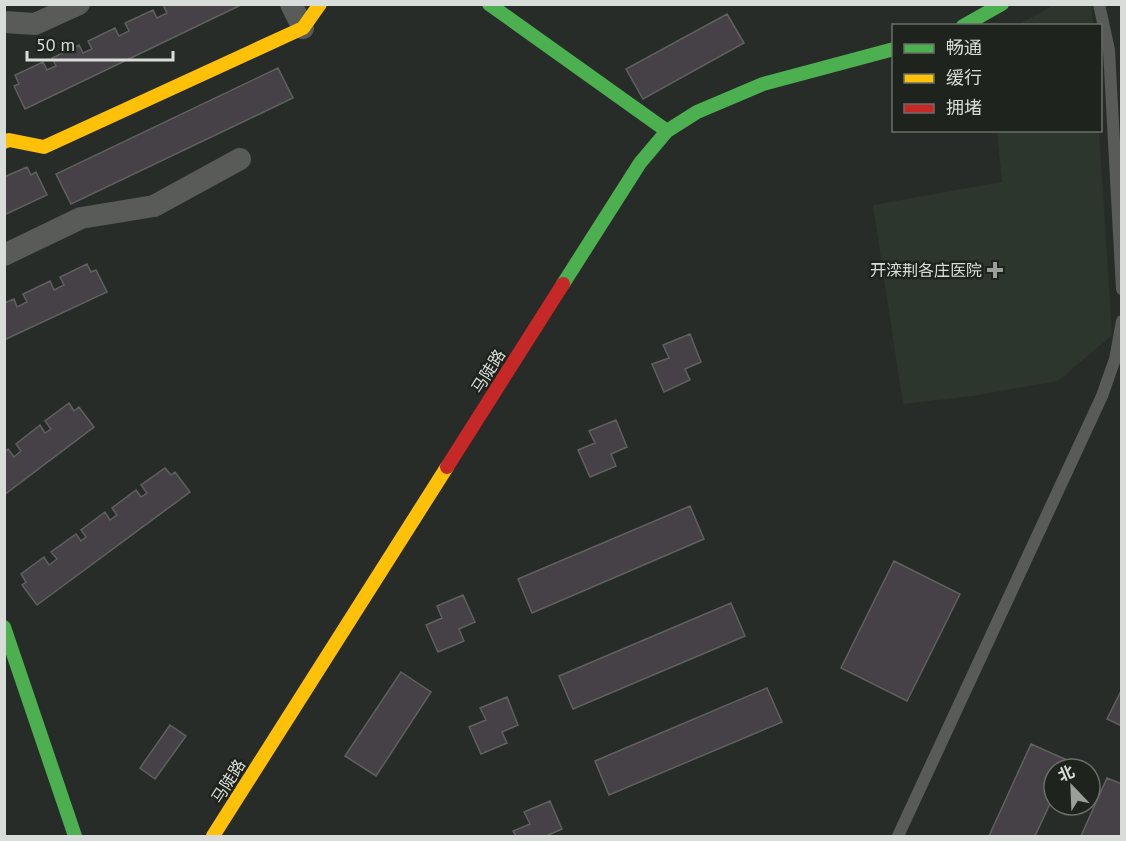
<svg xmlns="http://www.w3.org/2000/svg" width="1126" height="841" viewBox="0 0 1126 841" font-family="'PT Sans','Noto Sans SC',sans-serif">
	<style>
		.built { fill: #2d362c }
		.building { fill: #464147; stroke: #5f605f; stroke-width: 1.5 }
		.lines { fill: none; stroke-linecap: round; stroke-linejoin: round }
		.lane { stroke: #585b58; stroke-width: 12 }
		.street { stroke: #585b58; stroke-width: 22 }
		.fast { stroke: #4caf50; stroke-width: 14 }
		.slow { stroke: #ffc107; stroke-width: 14 }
		.jam { stroke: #c62828; stroke-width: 14 }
		.poi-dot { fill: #9b9f9b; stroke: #1e241d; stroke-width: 2 }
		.labels { text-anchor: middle; stroke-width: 5; stroke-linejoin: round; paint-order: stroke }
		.poi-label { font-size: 16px; fill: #d9ddd9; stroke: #1e241d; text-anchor: end }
		.street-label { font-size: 16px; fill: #d9ddd9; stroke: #1e241d }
	</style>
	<rect width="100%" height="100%" fill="#282c28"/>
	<path class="built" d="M1056,4L1091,5L1093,25H1018Z
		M997,131H1099L1112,335L1058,381L972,396L903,404L873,205L1002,182Z"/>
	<path class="building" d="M243,4L25,109L14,86L19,84L15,75L43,62L47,70L56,66L52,58L79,45L83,53L92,49L88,41L115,28L119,36L129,31L125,23L153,10L157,18L167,13L163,5L165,4Z
		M727,14L744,43L643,99L626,69Z
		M278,68L293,98L71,204L56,174Z
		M27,167L31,175L36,172L47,195L4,215V177Z
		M87,264L91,272L96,270L107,292L4,340V303L14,299L17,307L27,302L23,294L50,281L54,290L64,285L60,277Z
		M690,334L701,362L685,369L690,380L664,392L652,364L669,358L663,345Z
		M69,403L74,411L79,407L94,427L4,495V452L8,449L14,457L21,451L16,444L40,425L45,433L51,429L45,421Z
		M616,420L627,447L611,454L616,466L590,477L578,450L595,443L589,431Z
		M165,468L171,475L175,472L190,492L37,605L22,585L26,582L21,574L44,557L49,565L57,559L51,552L76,534L81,541L86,537L81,530L105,512L110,520L117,515L112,508L136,490L141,497L147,493L141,485Z
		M690,506L704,539L532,613L518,579Z
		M894,561L960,594L907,701L841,668Z
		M463,595L475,622L459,629L464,641L438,652L426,625L442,618L437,606Z
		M731,603L745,636L573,709L559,676Z
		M401,672L431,692L376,776L345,756Z
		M767,688L782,722L609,795L595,761Z
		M1122,689V726L1107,719Z
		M507,697L518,725L502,732L507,743L481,754L469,727L486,720L480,708Z
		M170,725L186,736L155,779L140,768Z
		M1031,744L1069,761L1066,769H1054V795L1035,836H989Z
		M1107,778L1122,784V836H1081Z
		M550,801L562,829L546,836H516L513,831L530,824L524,812Z"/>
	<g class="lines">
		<path class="lane" d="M1099,4L1109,50L1122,289
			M898,836L1102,396L1115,359L1122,321"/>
		<path class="street" d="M291,4L303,28
			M4,22L35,24L79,4
			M4,255L81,218L154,206L240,159"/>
		<path class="fast" d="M489,4L667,131
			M963,26L1002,4
			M563,284L640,163L667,131L697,112L763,84L894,49
			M4,627L75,836"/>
		<path class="slow" d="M4,142L9,140L44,147L303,28L320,4
			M213,836L447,467"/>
		<path class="jam" d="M447,467L563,284"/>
	</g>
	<path class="poi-dot" d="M992 261h6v6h6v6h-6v6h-6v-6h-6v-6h6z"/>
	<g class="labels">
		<g class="poi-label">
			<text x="982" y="276">开滦荆各庄医院</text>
		</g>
		<g class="street-label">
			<text transform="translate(488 371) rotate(-58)" y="6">马陡路</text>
			<text transform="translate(228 781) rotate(-58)" y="6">马陡路</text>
		</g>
	</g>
	<rect width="1126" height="841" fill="none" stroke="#d9ddd9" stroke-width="12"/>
	<rect x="892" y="24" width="210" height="108" fill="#1e241d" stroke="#696e68" stroke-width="1.5"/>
	<rect x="904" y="44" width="30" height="9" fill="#4caf50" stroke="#696e68" stroke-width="1.5"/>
	<text x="946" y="54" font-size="18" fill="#d9ddd9">畅通</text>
	<rect x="904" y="74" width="30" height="9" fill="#ffc107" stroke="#696e68" stroke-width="1.5"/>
	<text x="946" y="84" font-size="18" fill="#d9ddd9">缓行</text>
	<rect x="904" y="104" width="30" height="9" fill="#c62828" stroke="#696e68" stroke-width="1.5"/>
	<text x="946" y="114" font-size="18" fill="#d9ddd9">拥堵</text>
	<g transform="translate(1072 787) rotate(337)"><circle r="28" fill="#1e241d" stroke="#696e68" stroke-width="1.5"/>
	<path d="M0-4.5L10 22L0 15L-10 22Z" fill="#9b9f9b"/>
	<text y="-9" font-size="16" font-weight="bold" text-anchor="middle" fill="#d9ddd9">北</text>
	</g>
	<path d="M27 51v9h146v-9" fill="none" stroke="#d9ddd9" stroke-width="3"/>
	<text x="36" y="51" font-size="18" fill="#d9ddd9" stroke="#1e241d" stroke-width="4.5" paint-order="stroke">50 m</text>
</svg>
